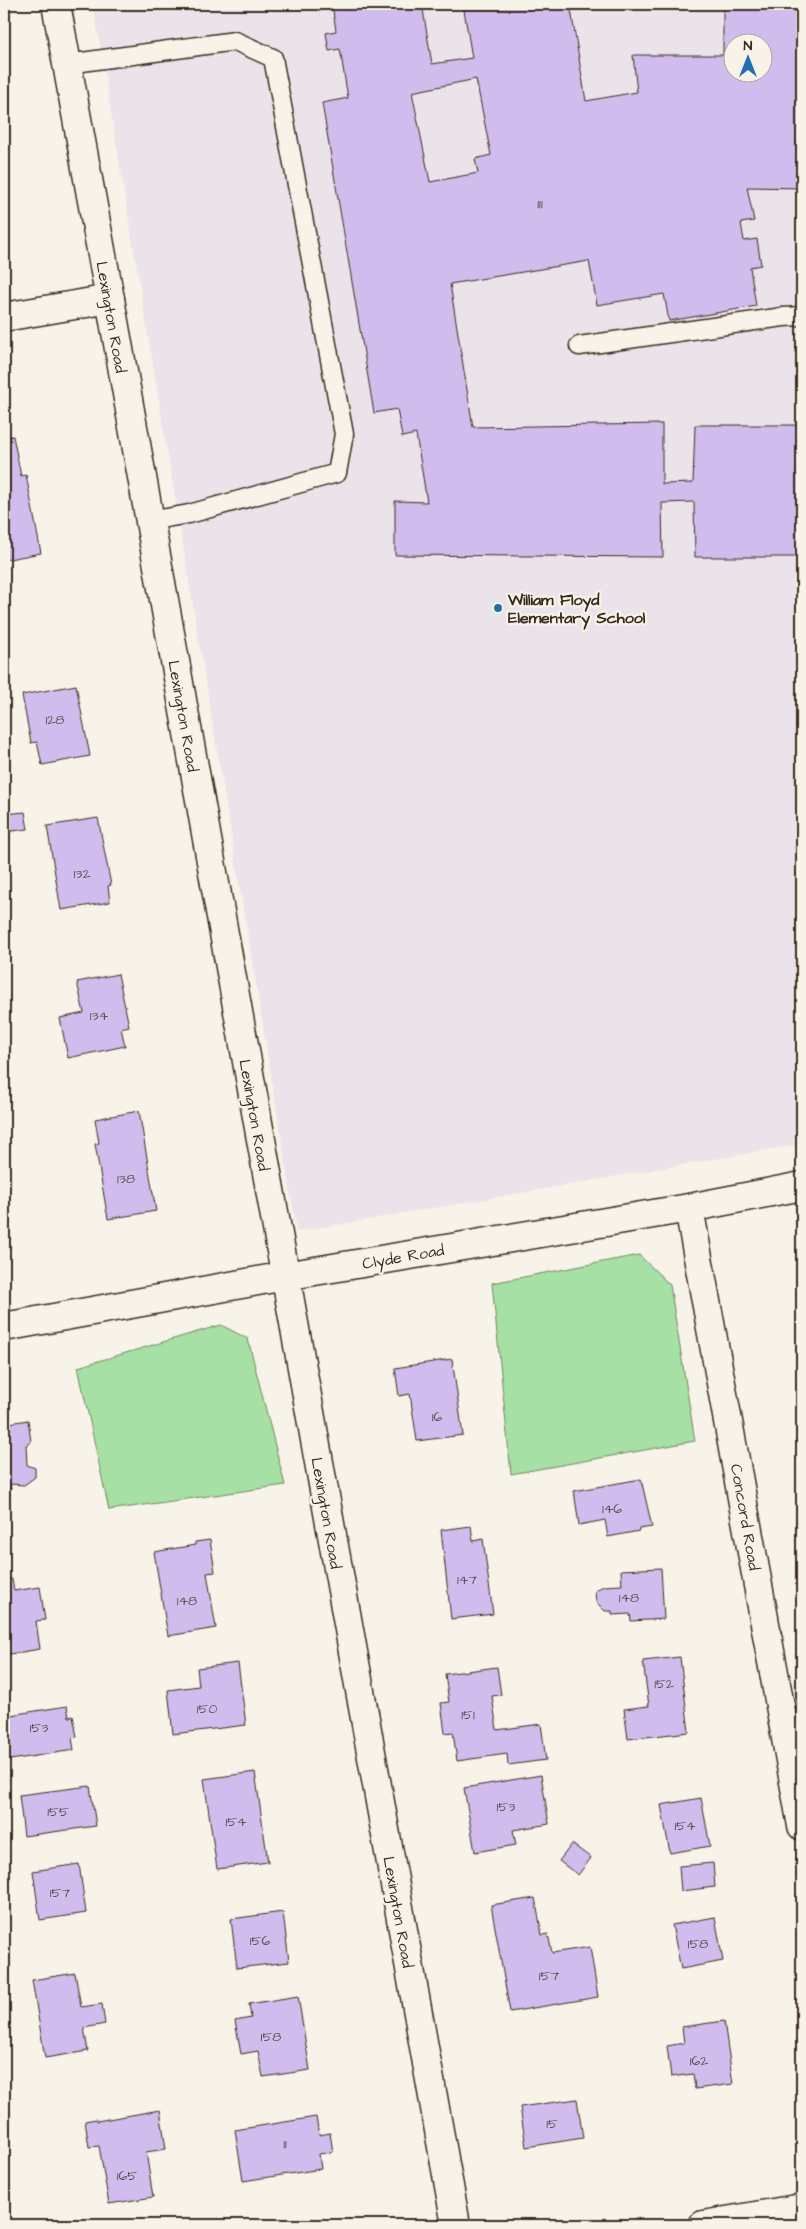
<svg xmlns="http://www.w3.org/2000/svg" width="806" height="2229" viewBox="0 0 806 2229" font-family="'Architects Daughter',sans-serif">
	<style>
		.built { fill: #ebe3ea; fill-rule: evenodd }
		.green { fill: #a7e0a4; stroke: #718561 }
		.building { fill: #d0bdee; stroke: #3b2a1e; fill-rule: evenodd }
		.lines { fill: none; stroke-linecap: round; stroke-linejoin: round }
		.lane-casing { stroke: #3b2a1e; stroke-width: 21 }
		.street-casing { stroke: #3b2a1e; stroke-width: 31 }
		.secondary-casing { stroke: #3b2a1e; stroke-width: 31 }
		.lane { stroke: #f7f3e8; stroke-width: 18 }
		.street { stroke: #f7f3e8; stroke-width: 28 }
		.secondary { stroke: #f7f3e8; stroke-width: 28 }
		.poi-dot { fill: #1f6fb2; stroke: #f7f3e8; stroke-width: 2 }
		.labels { text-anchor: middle; stroke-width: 4.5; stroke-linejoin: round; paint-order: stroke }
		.number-label { font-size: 14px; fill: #604f52 }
		.street-label { font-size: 16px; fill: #3b2a1e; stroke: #f7f3e8 }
		.poi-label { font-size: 16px; font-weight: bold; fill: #3b2a1e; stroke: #f7f3e8; text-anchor: start }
	</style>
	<rect width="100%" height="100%" fill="#f7f3e8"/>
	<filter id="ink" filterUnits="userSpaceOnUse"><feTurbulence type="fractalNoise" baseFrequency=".02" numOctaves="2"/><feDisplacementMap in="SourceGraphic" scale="10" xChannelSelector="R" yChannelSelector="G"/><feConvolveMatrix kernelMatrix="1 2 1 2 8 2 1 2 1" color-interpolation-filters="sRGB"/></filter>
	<g filter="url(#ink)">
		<path class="built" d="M93,4H802V1144L297,1232ZM734,42H764V72H734Z"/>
		<path class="green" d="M639,1255L670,1285L695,1441L511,1474L492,1283Z
			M221,1325L248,1339L285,1485L109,1510L78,1367Z"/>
		<path class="building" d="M332,4H422L432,64L472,58L463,4H570L586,101L637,92L633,55H723V4H802V188L747,187L754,221L741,223L744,241L757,239L761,265L750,267L756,306L669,321L664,294L597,305L589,261L450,284L473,427L662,424V484L693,483L695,425H802V557H695L694,502L662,503L663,557L395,555V501L427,502L416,434L402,437L397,409L374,413L322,103L348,98L340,49L329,51L326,33L336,31ZM734,42H764V72H734ZM476,79L491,155L475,159L478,173L430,182L412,92Z
			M13,436L21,476L26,475L41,553L4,560V437Z
			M76,685L90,756L42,765L37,742L31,743L22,695Z
			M25,812L28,829L4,832V814Z
			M98,818L111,885L108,886L110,902L61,910L47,826Z
			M118,974L129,1026L121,1028L125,1046L68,1058L60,1018L84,1013L77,982Z
			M139,1111L156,1211L108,1219L95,1144L99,1143L95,1119Z
			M452,1359L463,1435L417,1441L410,1394L399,1396L395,1368Z
			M28,1420L31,1442L26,1445L27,1465L35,1468V1477L24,1485L10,1484L11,1489L4,1491V1424Z
			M641,1479L652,1527L639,1529V1531L608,1537L605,1520L579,1525L574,1491Z
			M471,1526L473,1541L483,1539L493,1614L451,1619L441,1530Z
			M210,1540L215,1572L207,1573L216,1628L168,1636L154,1552L195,1545V1542Z
			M661,1568L664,1619L631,1621L630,1614L612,1615V1611H605L596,1602L595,1591L603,1586L622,1585L621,1570Z
			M12,1579L14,1591L40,1587L45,1620L36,1621L40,1649L4,1655V1580Z
			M680,1657L689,1732L628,1739L624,1709L649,1706L643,1661Z
			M238,1663L246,1725L173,1734L168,1690L199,1686L197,1668Z
			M497,1667L501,1695L492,1696L497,1730L541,1724L546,1760L508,1765L507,1754L457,1761L453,1732L445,1733L441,1703L449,1702L445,1674Z
			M67,1706L69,1717L73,1716L77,1737L72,1738L74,1750L4,1761V1716Z
			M255,1772L268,1862L217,1869L204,1779Z
			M541,1775L549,1824L513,1830L516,1845L475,1852L464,1788Z
			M90,1786L96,1826L24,1836L19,1795Z
			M701,1798L710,1846L670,1853L661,1805Z
			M572,1844L591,1858L578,1875L559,1861Z
			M713,1863L715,1887L681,1891L679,1866Z
			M79,1864L86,1913L40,1920L33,1871Z
			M535,1898L542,1935L548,1934L552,1953L590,1947L598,1997L510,2012L491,1905Z
			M283,1912L289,1962L237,1968L231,1919Z
			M715,1917L723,1961L681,1969L672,1925Z
			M75,1973L81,2007L102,2004L105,2024L84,2028L88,2051L45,2058L32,1980Z
			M298,1996L310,2070L263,2077L258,2051L241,2054L235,2021L251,2018L249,2004Z
			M724,2021L733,2084L695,2089L693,2074L671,2077L667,2046L684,2043L682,2027Z
			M577,2099L583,2138L526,2147L520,2107Z
			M160,2110L166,2149L146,2152L153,2197L109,2204L99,2146L89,2147L85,2121L96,2119L97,2121Z
			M316,2117L319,2135L330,2133L333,2152L319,2154L321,2169L243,2181L235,2130Z"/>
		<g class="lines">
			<g class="lane-casing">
				<path id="lane" d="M67,64L235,41L273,58L344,434L337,473L189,514L149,521
					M579,346L783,317L802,316"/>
			</g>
			<g class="street-casing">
				<path id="street" d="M56,4L110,299
					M689,1208L802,1826
					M4,1327L285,1276"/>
			</g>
			<g class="secondary-casing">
				<path id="secondary" d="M4,317L110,299L456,2225
					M285,1276L689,1208L802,1186
					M703,2225L802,2208"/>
			</g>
			<use href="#lane" class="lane"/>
			<use href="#street" class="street"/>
			<use href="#secondary" class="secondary"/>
		</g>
	</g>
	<circle class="poi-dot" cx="498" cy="608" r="5"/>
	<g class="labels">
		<g class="number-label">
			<text x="540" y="208">111</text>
			<text x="55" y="724">128</text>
			<text x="82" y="878">132</text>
			<text x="99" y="1020">134</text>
			<text x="126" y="1183">138</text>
			<text x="437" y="1421">16</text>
			<text x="612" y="1513">146</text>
			<text x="467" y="1584">147</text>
			<text x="629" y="1602">148</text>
			<text x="187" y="1605">148</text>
			<text x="664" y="1688">152</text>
			<text x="207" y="1713">150</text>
			<text x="468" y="1719">151</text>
			<text x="39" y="1732">153</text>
			<text x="506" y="1811">153</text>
			<text x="58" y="1816">155</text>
			<text x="236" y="1826">154</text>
			<text x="685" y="1830">154</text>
			<text x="60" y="1897">157</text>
			<text x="260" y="1945">156</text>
			<text x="698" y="1948">158</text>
			<text x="549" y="1980">157</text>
			<text x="271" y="2041">158</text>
			<text x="699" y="2065">162</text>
			<text x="552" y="2128">15</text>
			<text x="285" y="2148">11</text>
			<text x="127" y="2180">165</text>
		</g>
		<g class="street-label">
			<text transform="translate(112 317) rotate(80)" y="6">Lexington Road</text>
			<text transform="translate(184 716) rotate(80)" y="6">Lexington Road</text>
			<text transform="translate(255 1115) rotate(80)" y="6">Lexington Road</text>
			<text transform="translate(403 1256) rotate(-10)" y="6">Clyde Road</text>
			<text transform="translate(327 1513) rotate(80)" y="6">Lexington Road</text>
			<text transform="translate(746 1517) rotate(80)" y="6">Concord Road</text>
			<text transform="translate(399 1912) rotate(80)" y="6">Lexington Road</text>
		</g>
		<g class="poi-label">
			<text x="508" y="605">William Floyd<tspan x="508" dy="18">Elementary School</tspan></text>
		</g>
	</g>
	<rect width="806" height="2229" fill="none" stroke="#f7f3e8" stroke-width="20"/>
	<rect x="10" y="10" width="786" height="2209" fill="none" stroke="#3b2a1e" stroke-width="2" filter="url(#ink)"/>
	<g transform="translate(748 58)"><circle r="24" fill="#f7f3e8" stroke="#aca397"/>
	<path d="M0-4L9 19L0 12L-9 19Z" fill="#1f6fb2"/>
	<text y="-8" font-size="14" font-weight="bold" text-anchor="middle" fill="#3b2a1e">N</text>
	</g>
</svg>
